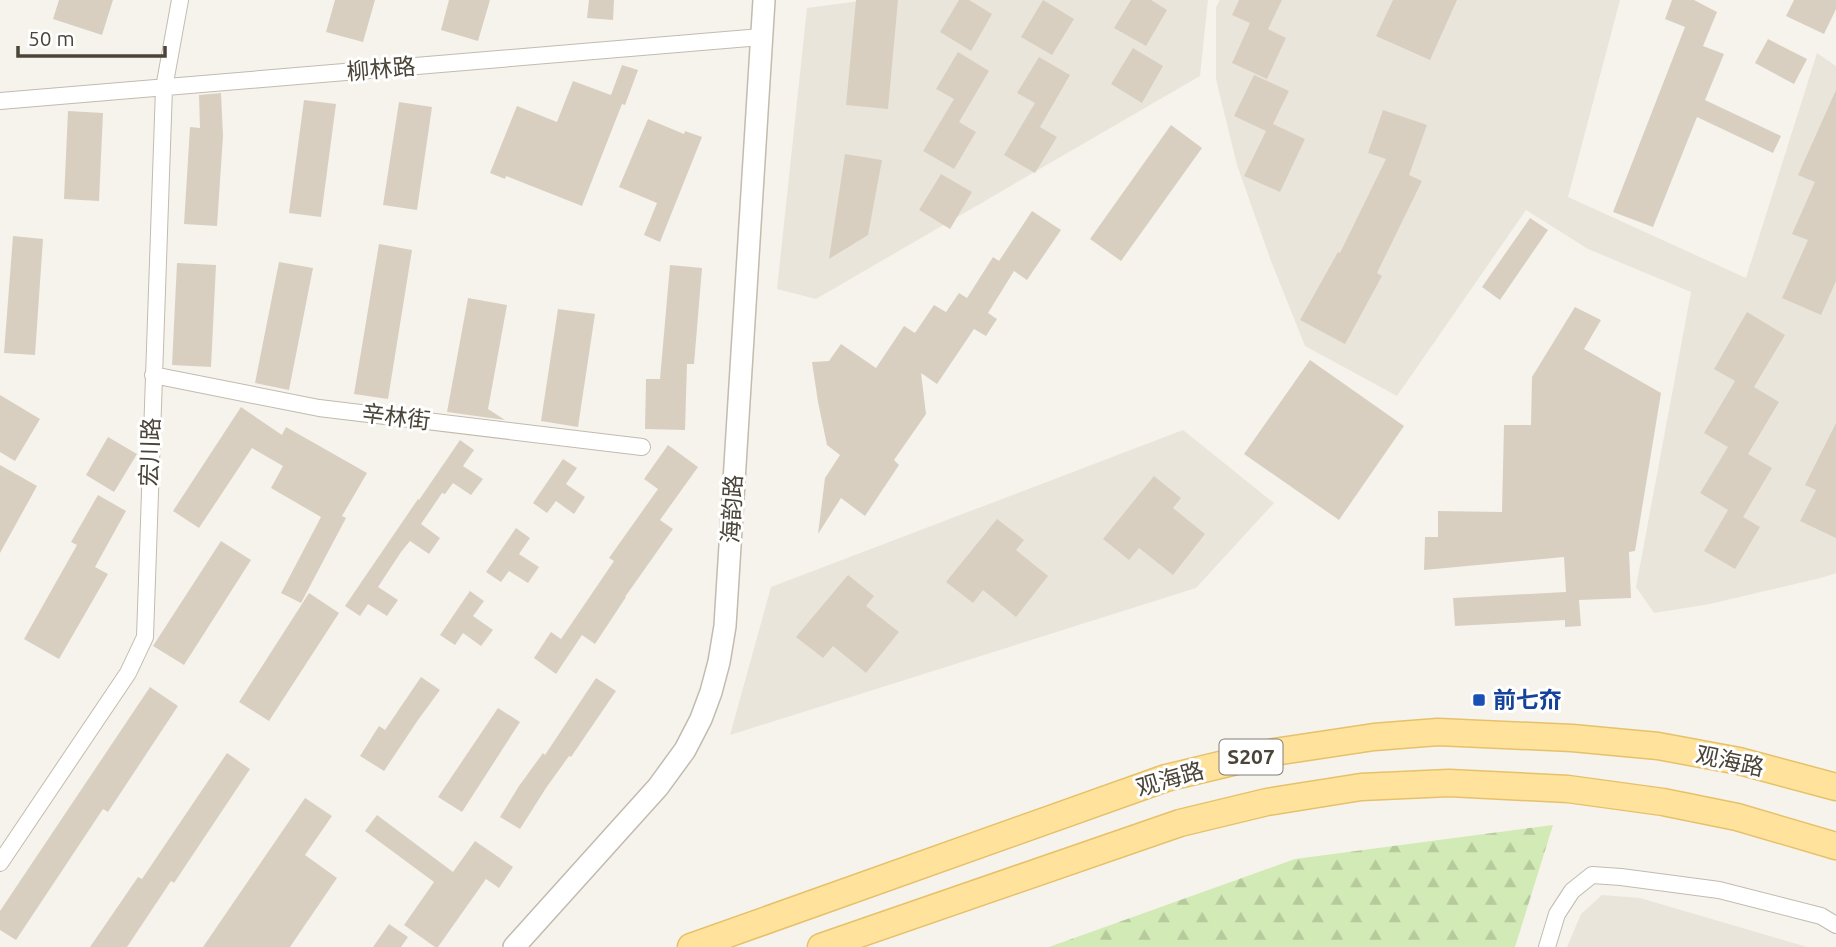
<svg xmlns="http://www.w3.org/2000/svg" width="1836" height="947" viewBox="0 0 1836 947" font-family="Ubuntu,'Noto Sans SC',sans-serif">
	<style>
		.residential { fill: #eae5da }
		.forest { fill: url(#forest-firs) }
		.building { fill: #d8cfc1 }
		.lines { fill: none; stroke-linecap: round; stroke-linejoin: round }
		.minor-casing { stroke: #c2bbae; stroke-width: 18 }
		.tertiary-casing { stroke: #c2bbae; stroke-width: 24 }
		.primary-casing { stroke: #e6c16a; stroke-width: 29 }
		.minor { stroke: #fff; stroke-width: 16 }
		.tertiary { stroke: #fff; stroke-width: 21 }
		.primary { stroke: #ffe39c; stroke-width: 26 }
		.transit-dot { fill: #1a4fb4; stroke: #fff; stroke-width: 2.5 }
		.labels { text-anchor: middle; stroke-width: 6; stroke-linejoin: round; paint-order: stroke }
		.shield { fill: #fff; stroke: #817c74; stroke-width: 2 }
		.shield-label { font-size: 21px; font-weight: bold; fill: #4b4439 }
		.street-label { font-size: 23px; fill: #4b4439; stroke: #fff }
		.transit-label { font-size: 23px; font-weight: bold; fill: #164399; stroke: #fff; text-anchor: start }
	</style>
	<defs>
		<pattern id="forest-firs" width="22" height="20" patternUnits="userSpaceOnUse" patternTransform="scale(1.75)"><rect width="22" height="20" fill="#d2eab5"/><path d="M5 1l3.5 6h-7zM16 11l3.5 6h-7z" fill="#b6ca9c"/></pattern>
	</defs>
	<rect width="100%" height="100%" fill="#f6f3ec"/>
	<path class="residential" d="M867,0H1208L1200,76L816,299L777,289L807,8Z
		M1220,0H1620L1568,197L1746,278L1817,53L1836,66V573L1821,578L1710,604L1654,613L1636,587L1691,292L1588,249L1526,210L1397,396L1305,346L1271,261L1237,165L1216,79V7Z
		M1183,430L1274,503L1196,588L730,735L771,587Z
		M1602,895L1640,898L1807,947H1567L1581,914Z"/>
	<path class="forest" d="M1553,825L1515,947H1049L1295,859Z"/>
	<path class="building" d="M59,0H113L102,35L53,19Z
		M335,0H375L363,42L326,32Z
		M449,0H490L478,41L441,30Z
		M589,0H614L613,20L587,18Z
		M856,0H898L888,109L846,105Z
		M959,0H969L992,14L971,51L940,32Z
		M1043,0L1074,19L1052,55L1021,37Z
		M1131,0H1151L1167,10L1146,46L1114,28Z
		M1239,0H1282L1268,29L1286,38L1267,79L1232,63L1250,23L1232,15Z
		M1393,0H1457L1430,60L1376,36Z
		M1672,0H1694L1717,12L1703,46L1724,54L1705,100L1781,136L1773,153L1697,117L1653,227L1613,212L1685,27L1665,19Z
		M1794,0H1836V9L1824,34L1786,16Z
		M1768,39L1807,59L1794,84L1755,63Z
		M1133,48L1163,66L1142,103L1111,84Z
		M958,52L989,71L959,122L976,132L954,169L923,151L954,99L936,89Z
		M1039,57L1070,75L1040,127L1057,137L1035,173L1004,155L1035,103L1017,93Z
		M622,65L638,70L625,105L622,104L582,206L506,176L505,179L490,173L517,106L557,122L573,81L611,95Z
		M1254,75L1289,91L1273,124L1305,139L1280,192L1244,176L1266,131L1234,116Z
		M1836,90V281L1821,315L1782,298L1808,240L1792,234L1815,182L1798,175Z
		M221,93L223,136L217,226L184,224L190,127L200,128L199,95Z
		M304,100L336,104L321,217L289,213Z
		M399,102L432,107L417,210L383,205Z
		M1383,110L1427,125L1409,175L1422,181L1377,273L1382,276L1345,344L1300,320L1338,252L1340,253L1386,159L1368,153Z
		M68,111L103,113L99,201L64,199Z
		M648,119L684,134L685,131L702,137L660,242L644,235L657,203L619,187Z
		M1171,125L1202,148L1121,261L1090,239Z
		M845,154L882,160L868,235L829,259Z
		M941,174L972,192L950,229L919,210Z
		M1032,211L1061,230L1027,280L1014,271L988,313L997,319L986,336L974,329L937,384L921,373L926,414L894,460L899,465L865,516L841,498L818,534L825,478L840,455L827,445L818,402L812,362L829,361L841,344L876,368L904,326L915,333L934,305L946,312L959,293L967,298L993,257L999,261Z
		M1530,218L1548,230L1500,300L1482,287Z
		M13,236L43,239L35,355L4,353Z
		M379,244L412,250L388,399L354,394Z
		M279,262L313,268L289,390L255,383Z
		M177,263L216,265L211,367L172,365Z
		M670,265L702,268L694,364H687L685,430L645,429L646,379H660Z
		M468,298L507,305L488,409L505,420L447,412Z
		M1575,307L1601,320L1584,349L1661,393L1635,551L1629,552L1631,598L1579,600L1581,626L1565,627V620L1455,626L1453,598L1566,592L1564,557L1424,570L1425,537H1438V511L1502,512L1504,425H1531L1532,377Z
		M558,309L595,314L578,427L541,421Z
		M1747,312L1785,335L1754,387L1779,402L1748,454L1772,468L1743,517L1760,527L1735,569L1704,551L1728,510L1700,493L1728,447L1704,433L1735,381L1714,369Z
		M1310,360L1404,426L1339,520L1244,454Z
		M0,395L40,419L15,461L0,452Z
		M241,407L282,435L286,427L367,473L342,516L346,518L301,603L281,593L321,517L271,488L283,466L252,448L199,528L173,511Z
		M1836,423V538L1800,521L1816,490L1805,485Z
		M108,437L137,454L114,492L86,475Z
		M460,440L474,450L463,466L483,479L471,495L453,483L445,494L442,493L421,524L440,538L429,554L410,541L401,552L378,587L398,600L387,616L368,604L360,616L345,606L418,499L419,500Z
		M668,445L698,467L660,520L673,529L625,597H626L595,644L582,635L556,674L534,658L551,632L561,639L614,561L609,558L658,489L644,479Z
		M563,459L577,468L566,484L585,497L574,514L556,501L547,513L533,503Z
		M0,465L37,486L0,553Z
		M1154,476L1181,498L1173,508L1205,534L1173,575L1139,548L1129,560L1103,539Z
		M98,495L126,511L95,567L108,574L59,659L24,639L77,545L71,542Z
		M997,519L1024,540L1016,550L1048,576L1016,617L983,590L973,603L946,582Z
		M516,528L530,538L519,554L539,567L528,583L509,571L501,582L486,572Z
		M221,541L251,560L184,665L153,646Z
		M848,575L874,596L866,606L899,632L866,673L833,646L823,658L796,637Z
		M470,591L484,601L473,616L493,630L481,646L463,633L455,645L440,635Z
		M309,593L339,613L269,721L239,702Z
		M421,677L440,690L418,720L384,771L360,756L379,726L385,730Z
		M596,678L616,691L571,757L569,756L546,788L520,829L500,817L519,786L543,753L545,755Z
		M150,687L178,706L108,812L103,809L16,940L0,930V911Z
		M498,708L520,722L462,812L438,797Z
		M227,753L250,769L174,883L171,881L127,947H90L138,877L142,879Z
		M305,798L332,816L305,855L337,878L290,947H203Z
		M377,815L453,872L475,841L513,867L499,888L486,879L438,947H435L404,925L434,882L365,831Z
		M389,924L408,937L401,947H373Z"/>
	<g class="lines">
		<g class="minor-casing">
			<path id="minor" d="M0,101L761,37
				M153,375L319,408L642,447
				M0,863L128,673L145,637L164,88L180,0
				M1547,947L1557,914L1572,891L1592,875L1621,877L1719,890L1821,916L1836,925"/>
		</g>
		<g class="tertiary-casing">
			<path id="tertiary" d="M514,947L658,787L685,750L701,719L711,692L719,662L725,626L764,0"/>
		</g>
		<g class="primary-casing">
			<path id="primary" d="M691,947L1166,778L1274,752L1374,737L1438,732L1572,738L1658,746L1739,761L1836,787
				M821,947L1180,823L1267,802L1361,787L1449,783L1568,789L1663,802L1737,817L1836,846"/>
		</g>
		<use href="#minor" class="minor"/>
		<use href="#tertiary" class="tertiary"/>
		<use href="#primary" class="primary"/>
	</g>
	<rect class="transit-dot" x="1472" y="693" width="14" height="14" rx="3.5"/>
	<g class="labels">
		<rect class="shield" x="1219.5" y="739.5" width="63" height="35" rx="5"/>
		<g class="shield-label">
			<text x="1251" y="764">S207</text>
		</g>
		<g class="street-label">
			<text transform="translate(381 69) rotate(-5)" y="8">柳林路</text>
			<text transform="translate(396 417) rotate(7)" y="8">辛林街</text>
			<text transform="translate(150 452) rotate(-88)" y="8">宏川路</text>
			<text transform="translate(732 509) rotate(-87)" y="8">海韵路</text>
			<text transform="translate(1730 761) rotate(12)" y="8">观海路</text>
			<text transform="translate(1170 779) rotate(-16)" y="8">观海路</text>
		</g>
		<g class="transit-label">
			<text x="1493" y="708">前七夼</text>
		</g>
	</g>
	<path d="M18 46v10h147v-10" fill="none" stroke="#4b4439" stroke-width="3.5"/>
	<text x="28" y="46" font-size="21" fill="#4b4439" stroke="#ffffff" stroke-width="5" paint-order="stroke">50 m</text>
</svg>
